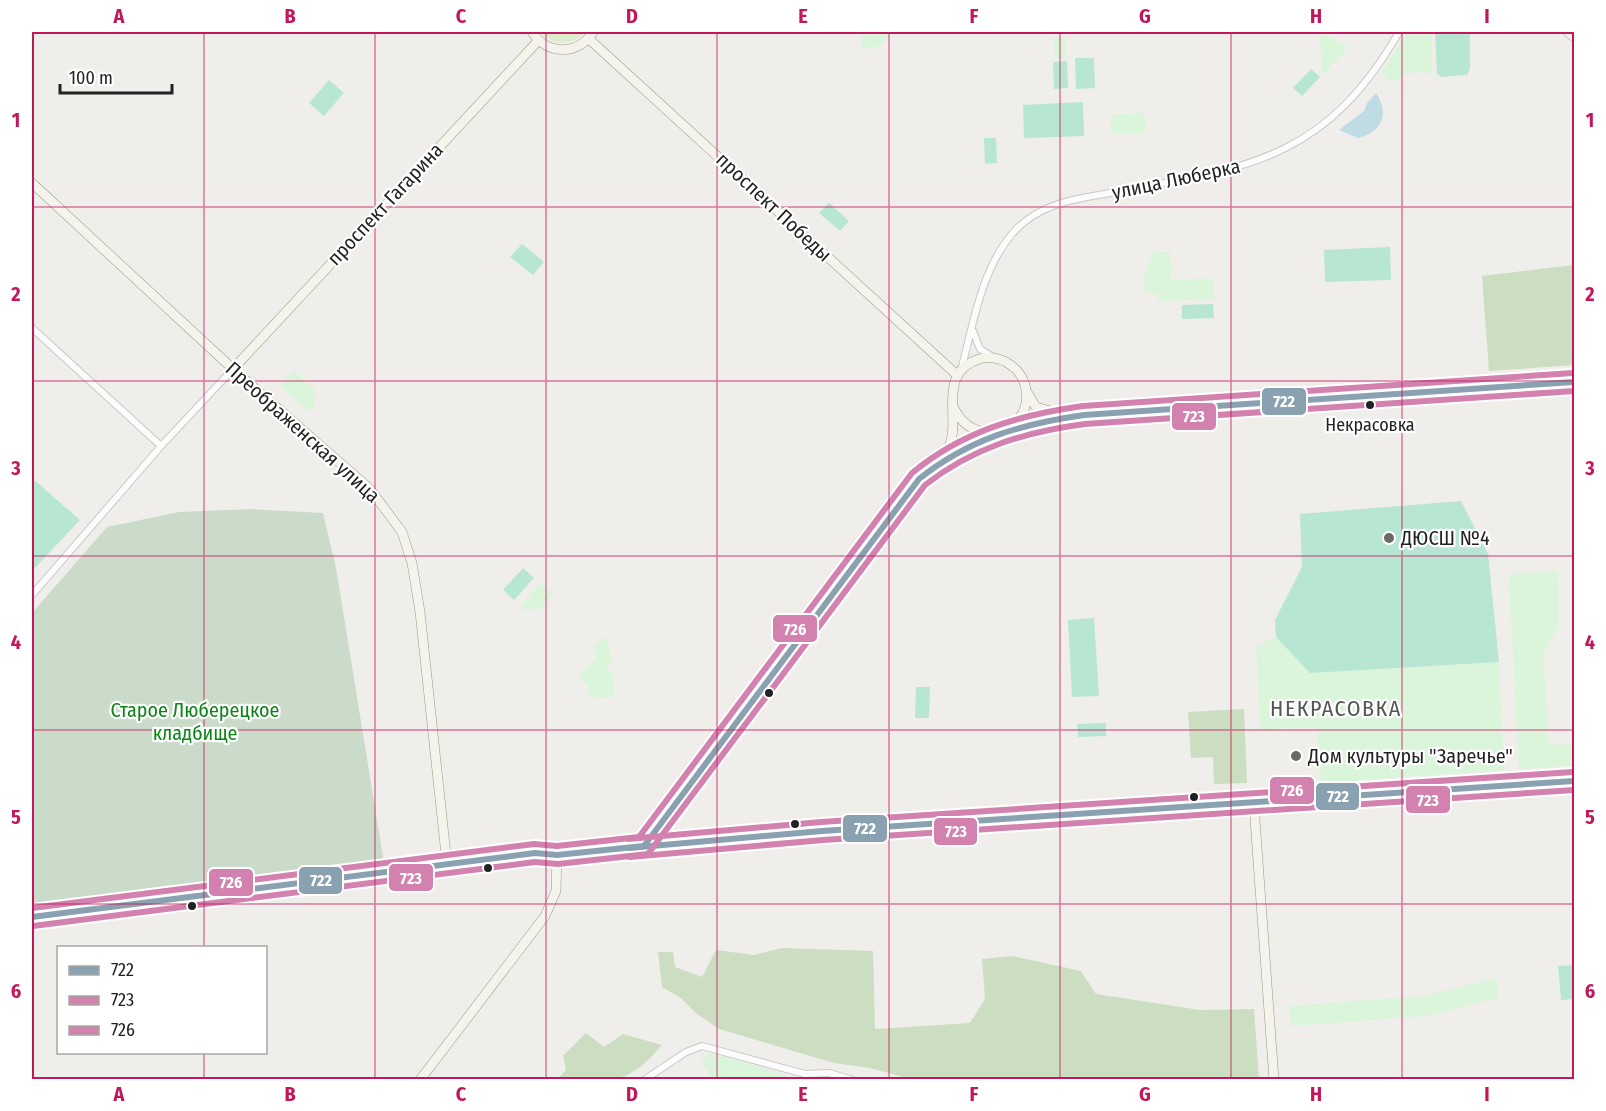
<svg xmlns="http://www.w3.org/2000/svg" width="1606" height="1111" viewBox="0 0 1606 1111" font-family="'Fira Sans Condensed',sans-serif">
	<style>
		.grass { fill: #ddeccb }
		.forest { fill: #cbdec1 }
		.cemetery { fill: #cadbca }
		.park { fill: #daf5da }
		.pitch { fill: #b7e6d2 }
		.water { fill: #bfdbe3 }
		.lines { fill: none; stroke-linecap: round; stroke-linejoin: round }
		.street-casing { stroke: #c9c8c7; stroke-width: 8 }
		.secondary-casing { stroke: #999a82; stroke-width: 10 }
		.street { stroke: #fdfcfc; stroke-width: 6 }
		.secondary { stroke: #f4f4ed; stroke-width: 9 }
		.bus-1-casing { stroke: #fff; stroke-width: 10 }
		.bus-2-casing { stroke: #fff; stroke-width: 10 }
		.bus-3-casing { stroke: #fff; stroke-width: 10 }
		.bus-1 { stroke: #8aa1b2; stroke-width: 6 }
		.bus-2 { stroke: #d382af; stroke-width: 6 }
		.bus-3 { stroke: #d382af; stroke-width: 6 }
		.grid { fill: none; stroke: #c2185b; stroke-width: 1.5; stroke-opacity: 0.55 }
		.bus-dot { fill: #222; stroke: #fff; stroke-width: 2 }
		.poi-dot { fill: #6a6968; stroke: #fff; stroke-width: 2 }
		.labels { text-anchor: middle; stroke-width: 4.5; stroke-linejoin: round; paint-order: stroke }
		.bus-label { font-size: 18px; fill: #222; stroke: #fff }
		.street-label { font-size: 20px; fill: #222; stroke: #fff }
		.poi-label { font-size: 20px; fill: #222; stroke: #fff; text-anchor: start }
		.park-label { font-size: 20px; fill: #0c8416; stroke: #fff }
		.quarter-label { font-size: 22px; letter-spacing: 1.5px; fill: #555; stroke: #fff }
		.line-badge { stroke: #fff; stroke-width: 2 }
		.badge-label { font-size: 16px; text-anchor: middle; font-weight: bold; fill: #fff }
		.neatline { fill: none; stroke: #c2185b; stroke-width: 2 }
		.grid-label { font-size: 20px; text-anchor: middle; font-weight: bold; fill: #c2185b }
	</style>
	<rect width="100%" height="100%" fill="#f0eeeb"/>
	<path class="grass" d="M539,32H584C571,47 554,45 539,32Z"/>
	<path class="forest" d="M1574,265V365L1489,371L1482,276Z
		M1244,709L1247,783L1214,784L1213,757L1191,758L1188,712Z
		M782,948L873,951L875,1029L970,1023L985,999L982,959L1012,956L1081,971L1096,994L1200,1010L1254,1009L1259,1079H911L870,1068L834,1063L719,1029L697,1014L681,998L662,987L658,952H673L675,967L702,977L716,950L754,955Z
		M586,1033L604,1047L623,1034L662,1045C626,1088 610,1080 558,1079L566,1070L563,1056Z"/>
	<path class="cemetery" d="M251,509L323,513L336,568L384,863L32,910V613L107,527L179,512Z"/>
	<path class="park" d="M861,32H891L893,34L877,47L862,49Z
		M1320,32L1349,47L1322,76Z
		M1407,32H1432V74C1416,69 1406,74 1392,83L1382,73Z
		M1054,37H1065L1066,58L1055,59Z
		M1145,113V133H1111V115Z
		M1154,252H1170L1171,280L1213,278L1214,299L1160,301L1155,294L1145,290L1144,275Z
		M294,371L314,389L315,405L309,412L280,385Z
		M1558,572L1559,625L1543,654L1549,745L1574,744V765L1519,769L1509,579L1512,573Z
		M541,583L553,594L539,610H524L520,606Z
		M606,636L612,660L606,666L613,673V697L588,698L589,687L579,676L597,657L593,653L597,649L593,645Z
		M1276,637L1310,673L1499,662L1504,770L1320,783L1317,727L1284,728L1261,733L1256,647Z
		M1497,978L1498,998L1425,1016L1291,1026L1289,1006L1423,996Z
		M712,1053L787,1075L786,1079H713L701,1061Z"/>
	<path class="pitch" d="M1435,32H1470V69L1467,75L1442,77L1437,74Z
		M1075,58H1094L1095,88L1076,89Z
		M1067,61L1068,88L1054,89L1053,62Z
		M1311,69L1320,77L1302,96L1293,88Z
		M329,80L344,93L324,116L309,103Z
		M1083,102L1084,136L1024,138L1023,105Z
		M984,138H996L997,163L985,164Z
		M829,203L849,221L840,231L819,213Z
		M522,244L544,262L533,275L510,257Z
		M1390,247L1391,280L1325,282L1324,250Z
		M1213,304L1214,318L1182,319V305Z
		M32,478L80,520L32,571Z
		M1461,501L1488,554L1499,662L1310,673L1276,637L1275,620L1302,567L1300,514Z
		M523,568L534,578L514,600L503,590Z
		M1094,618L1099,696L1072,697L1068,620Z
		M916,687H930L929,718H915Z
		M1106,723V736L1078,737L1077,724Z
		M1574,965V999L1561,1000L1558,966Z"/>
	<path class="water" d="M1376,93C1390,114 1382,132 1358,138L1339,130L1364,111L1367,103Z"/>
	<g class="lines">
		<g class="street-casing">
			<path id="street" d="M32,328L161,446L233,369
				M973,331L980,349L993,357
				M961,370C973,326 981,270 1012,234C1037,204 1074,199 1110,193C1246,168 1324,162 1399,32
				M32,595L161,446
				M644,1080L686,1052L702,1046L805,1074L829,1073L853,1080"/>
		</g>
		<g class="secondary-casing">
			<path id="secondary" d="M532,32C547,55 578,56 593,32
				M1568,32L1574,37
				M589,39L957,375
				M32,183L233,369L370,489L402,532L412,563L420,612L447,864
				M233,369L538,41
				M1027,392L1036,407L1061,414
				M953,406C960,422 972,432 990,432
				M1012,427L1084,415L1574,382
				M1256,803L1255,820L1274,1080
				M644,846L889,515C899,503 908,490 918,480C927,470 940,463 947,451C964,422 934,374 979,359C988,356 1001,358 1009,364C1029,376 1033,406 1015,423C1003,434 984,435 970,442C956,449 944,459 932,468
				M32,917L535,853L552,855
				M32,924L536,861L557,855L822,831L1574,781
				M420,1080L545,916L556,891L557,855"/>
		</g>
		<use href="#street" class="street"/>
		<use href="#secondary" class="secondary"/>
		<g class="bus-1-casing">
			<path id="bus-1" d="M629,848L822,831L1574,781
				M32,917L535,853L557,855L644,846L919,479C969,439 1021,424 1084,415L1574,382"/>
		</g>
		<g class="bus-2-casing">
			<path id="bus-2" d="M630,857L823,840L1574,790
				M33,926L535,862L558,864L648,854L925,485C974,447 1025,432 1085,424L1574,391"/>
		</g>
		<g class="bus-3-casing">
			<path id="bus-3" d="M628,839L821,822L1573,772
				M32,908L534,844L557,846L639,837L912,473C963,431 1019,415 1083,406L1573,373"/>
		</g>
		<use href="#bus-1" class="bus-1"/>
		<use href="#bus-2" class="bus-2"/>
		<use href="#bus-3" class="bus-3"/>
	</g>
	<path class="grid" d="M204,32V948M375,32V1080M546,32V1080M717,32V1080M889,32V1080M1060,32V1080M1231,32V1080M1402,32V1080M32,207H1574M32,381H1574M32,556H1574M32,730H1574M32,904H1574M204,1052V1080"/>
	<g class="bus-dot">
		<circle cx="1370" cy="405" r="5"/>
		<circle cx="769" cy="693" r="5"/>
		<circle cx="1194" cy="797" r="5"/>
		<circle cx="795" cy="824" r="5"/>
		<circle cx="488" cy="868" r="5"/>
		<circle cx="192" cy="906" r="5"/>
	</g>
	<g class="poi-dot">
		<circle cx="1389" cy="538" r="6"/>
		<circle cx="1296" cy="756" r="6"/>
	</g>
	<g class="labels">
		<g class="bus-label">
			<text x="1370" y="431">Некрасовка</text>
		</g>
		<g class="street-label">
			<text transform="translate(1176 179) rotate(-12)" y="7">улица Люберка</text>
			<text transform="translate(385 204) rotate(-47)" y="7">проспект Гагарина</text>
			<text transform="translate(774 207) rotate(43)" y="7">проспект Победы</text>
			<text transform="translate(303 432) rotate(42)" y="7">Преображенская улица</text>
		</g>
		<g class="poi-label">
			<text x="1401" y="545">ДЮСШ №4</text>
			<text x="1308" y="763">Дом культуры "Заречье"</text>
		</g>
		<g class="park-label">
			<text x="195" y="717">Старое Люберецкое<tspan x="195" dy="23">кладбище</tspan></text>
		</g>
		<g class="quarter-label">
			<text x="1336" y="716">НЕКРАСОВКА</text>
		</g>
	</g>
	<g class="line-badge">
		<rect x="1261" y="387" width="46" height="29" rx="6" fill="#8aa1b2"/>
		<rect x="1171" y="402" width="46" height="29" rx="6" fill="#d382af"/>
		<rect x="772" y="614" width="46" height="29" rx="6" fill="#d382af"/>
		<rect x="1269" y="776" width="46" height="29" rx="6" fill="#d382af"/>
		<rect x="1315" y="782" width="45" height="29" rx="6" fill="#8aa1b2"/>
		<rect x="1405" y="785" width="46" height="29" rx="6" fill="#d382af"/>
		<rect x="842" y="814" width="46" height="29" rx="6" fill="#8aa1b2"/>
		<rect x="933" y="817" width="45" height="29" rx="6" fill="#d382af"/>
		<rect x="388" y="863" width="46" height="29" rx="6" fill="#d382af"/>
		<rect x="298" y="866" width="45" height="29" rx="6" fill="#8aa1b2"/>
		<rect x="208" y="868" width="46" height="29" rx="6" fill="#d382af"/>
	</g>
	<g class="badge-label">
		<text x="1284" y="407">722</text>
		<text x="1194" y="422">723</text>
		<text x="795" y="635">726</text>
		<text x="1292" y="796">726</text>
		<text x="1338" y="802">722</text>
		<text x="1428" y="806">723</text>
		<text x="865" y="834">722</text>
		<text x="956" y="837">723</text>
		<text x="411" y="884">723</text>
		<text x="321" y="886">722</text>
		<text x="231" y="888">726</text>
	</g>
	<rect width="1606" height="1111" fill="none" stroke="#ffffff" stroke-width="66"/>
	<rect x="57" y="946" width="210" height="108" fill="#ffffff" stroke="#a7a7a7" stroke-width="1.5"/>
	<rect x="69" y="966" width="30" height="9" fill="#8aa1b2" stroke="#a7a7a7" stroke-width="1.5"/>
	<text x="111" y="976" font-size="18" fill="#222222">722</text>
	<rect x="69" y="996" width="30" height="9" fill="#d382af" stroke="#a7a7a7" stroke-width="1.5"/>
	<text x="111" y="1006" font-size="18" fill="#222222">723</text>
	<rect x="69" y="1026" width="30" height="9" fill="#d382af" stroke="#a7a7a7" stroke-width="1.5"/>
	<text x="111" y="1036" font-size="18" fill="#222222">726</text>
	<path d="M60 84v9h112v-9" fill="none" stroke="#222222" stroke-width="3"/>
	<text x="69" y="84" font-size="18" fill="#222222" stroke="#ffffff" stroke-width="4.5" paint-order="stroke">100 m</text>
	<rect x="33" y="33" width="1540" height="1045" class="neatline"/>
	<g class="grid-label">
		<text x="119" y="23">A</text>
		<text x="290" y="23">B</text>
		<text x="461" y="23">C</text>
		<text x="632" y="23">D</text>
		<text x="803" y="23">E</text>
		<text x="974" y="23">F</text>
		<text x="1145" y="23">G</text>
		<text x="1316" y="23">H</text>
		<text x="1487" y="23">I</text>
		<text x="16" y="127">1</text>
		<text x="1590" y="127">1</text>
		<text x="16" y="301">2</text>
		<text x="1590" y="301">2</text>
		<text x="16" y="475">3</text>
		<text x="1590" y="475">3</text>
		<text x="16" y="649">4</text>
		<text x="1590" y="649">4</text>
		<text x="16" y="824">5</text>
		<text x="1590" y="824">5</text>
		<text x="16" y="998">6</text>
		<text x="1590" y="998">6</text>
		<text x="119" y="1101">A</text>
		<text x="290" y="1101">B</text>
		<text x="461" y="1101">C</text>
		<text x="632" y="1101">D</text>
		<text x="803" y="1101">E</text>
		<text x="974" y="1101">F</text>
		<text x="1145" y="1101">G</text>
		<text x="1316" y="1101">H</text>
		<text x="1487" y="1101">I</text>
	</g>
</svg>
